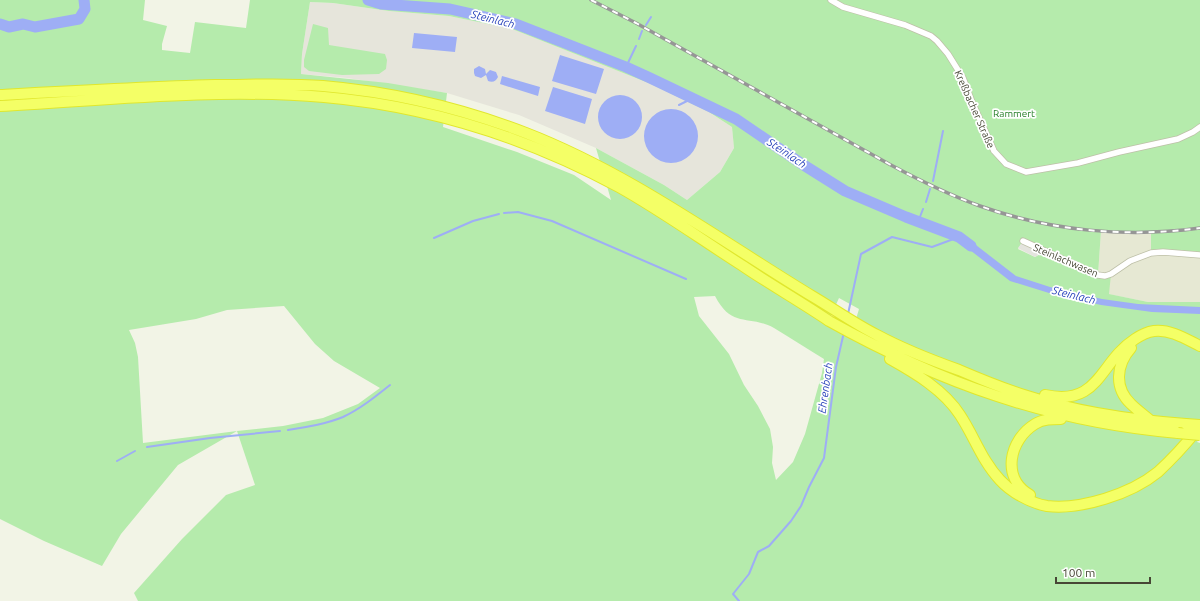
<svg xmlns="http://www.w3.org/2000/svg" width="1200" height="601" viewBox="0 0 1200 601" font-family="Ubuntu,sans-serif">
	<style>
		.residential { fill: #e6e8d3 }
		.industrial { fill: #e6e5db }
		.green { fill: #b5ebac; fill-rule: evenodd }
		.parking { fill: #e4e4de }
		.water { fill: #9eaef5 }
		.lines { fill: none; stroke-linecap: round; stroke-linejoin: round }
		.stream { stroke: #9eaef5; stroke-width: 2 }
		.river { stroke: #9eaef5; stroke-width: 11 }
		.street-casing { stroke: #bec0a8; stroke-width: 7 }
		.highway-casing { stroke: #e0e72d; stroke-width: 12 }
		.street { stroke: #fff; stroke-width: 5.5 }
		.highway { stroke: #f4ff66; stroke-width: 10 }
		.rail-casing { stroke: #969696; stroke-width: 3.5 }
		.rail { stroke: #fff; stroke-width: 2; stroke-dasharray: 6; stroke-linecap: butt }
		.highway-bridge-casing { stroke: #e0e72d; stroke-width: 12; stroke-linecap: butt }
		.highway-bridge { stroke: #f4ff66; stroke-width: 10 }
		.labels { text-anchor: middle; stroke-width: 3.5; stroke-linejoin: round; paint-order: stroke }
		.street-label { font-size: 10px; fill: #474735; stroke: #fff }
		.park-label { font-size: 10px; fill: #247d26; stroke: #fff }
		.water-label { font-size: 11px; font-style: italic; fill: #2741ba; stroke: #fff }
	</style>
	<rect width="100%" height="100%" fill="#f2f4e6"/>
	<path class="residential" d="M1101,231L1151,232L1200,255V302H1148L1108,294L1098,275Z"/>
	<path class="industrial" d="M310,2L333,3L389,11L449,16L512,29L651,84L709,112L732,127L734,148L720,172L687,200L664,185L596,148L519,115L447,93L347,78L301,74L302,54Z"/>
	<path class="green" d="M0,0H145L143,20L167,26L162,44V50L190,53L195,22L246,28L250,0H1200V255L1151,253V232L1101,231L1098,275L1111,274L1109,294L1148,302H1200V438L1197,442L1200,443V601H138L134,593L182,539L226,495L255,485L237,431L178,465L121,534L102,566L44,541L0,519ZM310,2L333,3L389,11L449,16L512,29L651,84L709,112L732,127L734,148L720,172L687,200L664,185L596,148L611,200L574,175L517,152L443,127L447,93L388,83L301,74L302,54ZM1023,241L1044,252L1035,257L1018,249ZM715,296C732,329 748,314 774,328C791,338 807,349 824,359L822,373L805,434L793,462L776,480L772,463L773,447L770,429L758,406L744,385L729,354L699,316L694,297ZM839,298L859,309L851,336L829,320ZM284,306L315,344L334,361L380,388L358,404L323,418L283,426L237,431L143,443L138,357L135,343L129,330L196,319L227,310Z
		M313,24L328,28L329,45L385,54L387,60L386,69L379,74L342,75L309,71L304,67V60Z"/>
	<path class="parking" d="M1023,241L1045,251L1035,257L1018,248Z"/>
	<path class="water" d="M414,33L457,37L455,52L412,48Z
		M560,55L604,69L596,94L552,81Z
		M479,66L485,69L486,74L490,70L496,72L498,77C496,81 493,83 488,81L486,75L481,78L475,76L474,73V69Z
		M502,76L540,87L538,96L500,84Z
		M553,87L592,99L585,124L545,111Z
		M598 117a22 22 0 1 1 44 0a22 22 0 1 1-44 0Z
		M644 136a27 27 0 1 1 54 0a27 27 0 1 1-54 0Z
		M963,235L1016,276L1050,287L1102,299L1138,304L1200,307V314L1152,312L1101,305L1049,293L1010,281L957,240Z"/>
	<g class="lines">
		<path class="stream" d="M646,25L651,17
			M639,39L642,31
			M626,67L636,46
			M679,105L693,98
			M933,181L943,131
			M926,202L930,189
			M504,213L518,212L552,221L686,279
			M918,222L923,209
			M434,238L473,221L499,214
			M848,314L861,254L892,237L932,247L959,237
			M288,430C307,427 326,424 343,417C360,409 375,397 390,385
			M147,447L210,438L280,431
			M117,461L135,451
			M739,601L733,594L749,574L758,552L769,546L791,521L801,506L809,487L824,458L836,367L844,332"/>
		<path class="river" d="M368,0L381,4L450,9L516,24L626,67L648,77L736,119L802,164L845,191L906,217L959,237L971,246
			M0,24L9,27L23,24L35,27L79,19L85,9L84,0"/>
		<g class="street-casing">
			<path id="street" d="M831,0L843,7L905,25L931,36L937,41L948,54L963,78L972,102L994,151L1006,164L1026,172L1078,163L1119,152L1178,139L1193,132L1200,127
				M1023,241L1098,275L1105,276L1111,274L1130,261L1151,253L1163,252L1200,255"/>
		</g>
		<g class="highway-casing">
			<path id="highway" d="M0,95C72,91 143,87 215,85C251,85 287,83 323,86C393,92 461,108 526,133C629,173 718,239 812,296C834,309 855,324 877,335C903,349 931,360 959,370C980,379 1002,388 1024,395C1076,412 1132,420 1186,424
				M0,106C107,100 216,88 324,97C428,106 528,138 619,187C662,211 702,240 743,266C771,285 801,302 829,321C940,383 1050,422 1178,433
				M1131,348C1116,365 1114,388 1131,404C1137,410 1144,415 1150,420
				M890,359C915,373 944,390 960,415C974,436 982,461 1000,480C1011,492 1030,503 1047,506C1081,510 1131,494 1158,472C1172,459 1185,445 1197,430
				M1045,395C1100,407 1099,362 1135,339C1141,335 1147,332 1154,331C1170,329 1186,339 1200,346
				M1030,495C1001,478 1009,440 1035,424C1043,419 1052,419 1061,419"/>
		</g>
		<use href="#street" class="street"/>
		<use href="#highway" class="highway"/>
		<g class="rail-casing">
			<path id="rail" d="M591,0L636,23L889,164C919,180 949,195 980,206C1050,231 1127,238 1200,228"/>
		</g>
		<use href="#rail" class="rail"/>
		<g class="highway-bridge-casing">
			<path id="highway-bridge" d="M1186,424L1200,425
				M1178,433L1200,435"/>
		</g>
		<use href="#highway-bridge" class="highway-bridge"/>
	</g>
	<g class="labels">
		<g class="street-label">
			<text transform="translate(975 109) rotate(66)" y="4">Kreßbacher Straße</text>
			<text transform="translate(1066 260) rotate(23)" y="4">Steinlachwasen</text>
		</g>
		<g class="park-label">
			<text x="1014" y="117">Rammert</text>
		</g>
		<g class="water-label">
			<text transform="translate(493 19) rotate(14)" y="4">Steinlach</text>
			<text transform="translate(787 153) rotate(34)" y="4">Steinlach</text>
			<text transform="translate(1074 295) rotate(14)" y="4">Steinlach</text>
			<text transform="translate(825 388) rotate(-82)" y="4">Ehrenbach</text>
		</g>
	</g>
	<path d="M1056 577v6h94v-6" fill="none" stroke="#474735" stroke-width="2"/>
	<text x="1062" y="577" font-size="12" fill="#474735" stroke="#ffffff" stroke-width="3" paint-order="stroke">100 m</text>
</svg>
